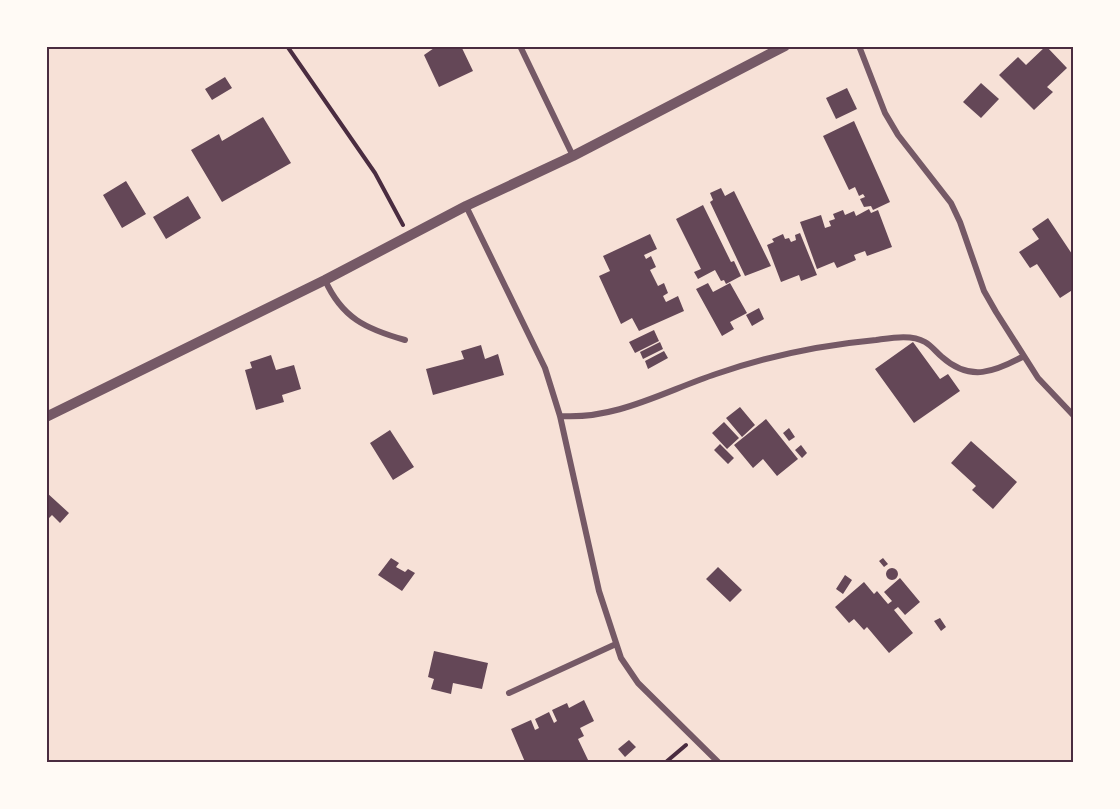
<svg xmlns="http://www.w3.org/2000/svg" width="1120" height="809" viewBox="0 0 1120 809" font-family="Jost,sans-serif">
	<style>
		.building { fill: #644757 }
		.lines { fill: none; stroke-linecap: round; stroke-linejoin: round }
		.path { stroke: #4a2c40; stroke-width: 4 }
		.minor { stroke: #755966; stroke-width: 6 }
		.tertiary { stroke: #755966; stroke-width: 10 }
		.neatline { fill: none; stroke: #4a2c40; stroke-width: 2 }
	</style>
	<rect width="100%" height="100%" fill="#f7e1d7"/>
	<path class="building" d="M437,46H461L473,71L439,87L424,55Z
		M1046,46L1067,68L1047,87L1053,92L1034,110L999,75L1018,57L1026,65Z
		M225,77L232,88L212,100L205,89Z
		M981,83L999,99L981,118L963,102Z
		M847,88L857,109L836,119L826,98Z
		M263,117L291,163L222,202L191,150L219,134L222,141Z
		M854,121L890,202L873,210L871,206L864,207L860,199L865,197L863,194L859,196L855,187L849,190L823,136Z
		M126,181L146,214L122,228L103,195Z
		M721,188L725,196L734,191L771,266L745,276L710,202L713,200L710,193Z
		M188,196L201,218L166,239L153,217Z
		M703,205L731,262L734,261L741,276L726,284L724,280L721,281L715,270L698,279L694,272L701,269L676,219Z
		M869,209L871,213L878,210L892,247L867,256L865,251L854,255L856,260L837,268L834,262L817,269L800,222L821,215L825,228L831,226L829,221L835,219L833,214L843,210L845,215L854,211L856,216Z
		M1048,218L1074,257V289L1060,298L1037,264L1030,268L1019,252L1039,239L1032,229Z
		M800,233L817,275L801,281L799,275L781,282L767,245L774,242L772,239L783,234L785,239L789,238L791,242L796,240L795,235Z
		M650,234L657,249L644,255L646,259L651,256L656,267L650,270L658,286L664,283L668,293L663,296L666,302L678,296L684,311L639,331L632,318L621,324L599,276L610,271L603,256Z
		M708,283L713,292L730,283L747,313L730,322L734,329L722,336L696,289Z
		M759,308L764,319L752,326L746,315Z
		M654,330L659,341L635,353L629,342Z
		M660,342L663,349L643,359L640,352Z
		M913,342L940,379L948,374L960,391L914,423L875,369Z
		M481,345L485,359L498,354L504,375L433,395L426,369L464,359L461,351Z
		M664,351L668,358L648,369L645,361Z
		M271,355L276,370L294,365L301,389L282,395L284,402L256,410L245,370L252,368L250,362Z
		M740,407L755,425L742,437L726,418Z
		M766,419L798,459L777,476L763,459L753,468L734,445Z
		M724,422L739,438L727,449L712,433Z
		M789,428L795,437L789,441L783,433Z
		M390,430L414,467L393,480L370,443Z
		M971,441L1017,482L993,509L972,490L976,486L951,463Z
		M720,444L734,458L728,464L714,450Z
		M801,445L807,453L802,458L795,450Z
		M46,492L69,513L60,523L52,515L46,521Z
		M391,558L399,563L396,567L405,572L408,569L415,573L402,591L378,575Z
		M883,558L888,564L884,567L879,561Z
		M718,567L742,590L730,602L706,579Z
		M886 574a6 6 0 1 1 12 0a6 6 0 1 1-12 0Z
		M845,575L852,580L843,594L836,589Z
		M900,578L920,602L905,615L898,607L894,610L913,633L889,653L867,627L864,630L854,619L849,623L835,607L864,582L874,594L877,591L888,604L892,601L884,592Z
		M940,618L946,627L941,631L934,621Z
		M434,651L488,663L482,689L453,683L451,694L431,689L434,679L428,677Z
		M584,700L594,721L580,728L584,736L578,739L589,762H525L511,729L531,720L535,730L539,728L535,719L549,712L554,723L557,721L552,710L567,703L569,708Z
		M629,740L636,747L625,757L618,749Z"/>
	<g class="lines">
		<path class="path" d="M287,46L375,173L403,225
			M666,762L686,745"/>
		<path class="minor" d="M520,46L573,156
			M859,46L885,113L898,135L951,203L960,222L984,291L996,312L1038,378L1074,416
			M466,206L545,368L560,416L599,591L621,658L638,683L718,762
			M325,280C342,318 366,329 405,340
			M560,416C616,420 665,391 716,374C768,356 821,345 876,340C891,338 911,334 925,342C932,346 936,352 942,357C970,382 995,372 1024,356
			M509,693L616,644"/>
		<path class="tertiary" d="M46,417L325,280L466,206L573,156L785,46"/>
	</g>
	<rect width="1120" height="809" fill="none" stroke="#fffaf5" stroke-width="96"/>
	<rect x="48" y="48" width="1024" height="713" class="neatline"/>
</svg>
